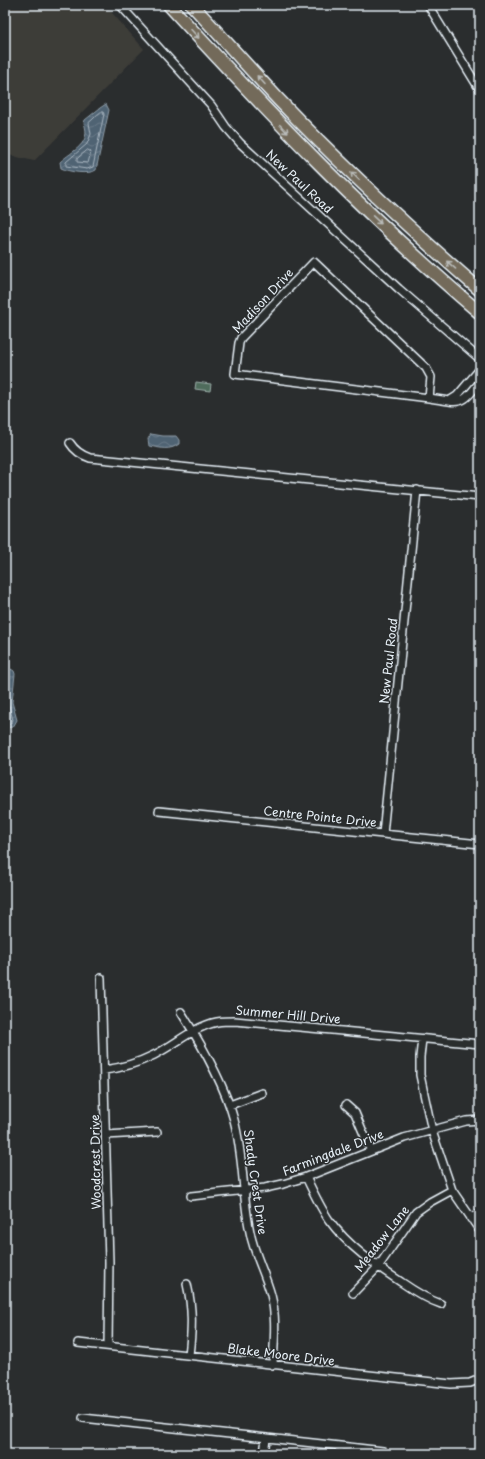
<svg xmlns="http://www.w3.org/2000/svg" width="485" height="1459" viewBox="0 0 485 1459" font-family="'Playpen Sans',sans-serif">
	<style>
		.built { fill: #3e3d39 }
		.green { fill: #506c5b; stroke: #9caeaa }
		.water { fill: url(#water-waves); stroke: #8d9ca8 }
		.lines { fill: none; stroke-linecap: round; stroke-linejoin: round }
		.shore { stroke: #abb8c3; stroke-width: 1 }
		.street-casing { stroke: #e8f1f8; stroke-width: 10 }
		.highway-casing { stroke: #e8f1f8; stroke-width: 15 }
		.street { stroke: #2a2d2e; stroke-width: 7 }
		.highway { stroke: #736b5a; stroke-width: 12 }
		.oneway { stroke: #b9bbb9 }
		.labels { text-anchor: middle; stroke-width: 3; stroke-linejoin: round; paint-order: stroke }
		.street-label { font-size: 12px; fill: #e8f1f8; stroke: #2a2d2e }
	</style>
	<defs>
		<pattern id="water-waves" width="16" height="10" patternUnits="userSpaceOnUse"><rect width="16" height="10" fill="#506373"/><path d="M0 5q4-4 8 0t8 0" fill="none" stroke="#697a88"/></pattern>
	</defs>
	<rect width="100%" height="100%" fill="#2a2d2e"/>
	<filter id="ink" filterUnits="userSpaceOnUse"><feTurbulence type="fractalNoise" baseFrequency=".025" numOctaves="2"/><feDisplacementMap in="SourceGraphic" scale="8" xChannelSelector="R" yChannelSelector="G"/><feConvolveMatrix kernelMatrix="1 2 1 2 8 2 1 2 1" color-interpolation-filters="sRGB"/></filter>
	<g filter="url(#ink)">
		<path class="built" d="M5,5H105L144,49L34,161L5,154Z"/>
		<path class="green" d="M196,382L211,384L210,391L195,389Z"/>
		<path class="water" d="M106,104L109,110L96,170C89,175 69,172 61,168L60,162C73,150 92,144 84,123L85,120L100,108Z
			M151,434L163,436H176L179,440V444C170,451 160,448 149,446L148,439Z
			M11,669L14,671L15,674L12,702L17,720L13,727L5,728C5,712 1,682 11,669Z"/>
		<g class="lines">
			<path class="shore" d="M101,112H103L104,114L93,167L87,169L66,166V162L87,144L91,134L89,123Z
				M88,150L91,152L88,163L77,162V159Z
				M5,685L9,686L8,702L13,720L10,724H5"/>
			<g class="street-casing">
				<path id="street" d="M120,5L211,105L226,127L240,143L399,289L480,359
					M428,5L480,90
					M480,369L457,396L449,401C466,404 470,393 480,382
					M429,398L431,377L426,368L314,262L241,338L239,343L235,374L429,398L449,401
					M70,443C75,451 81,455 90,458L480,497
					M159,811L480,844
					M383,834L417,490
					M101,978L109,1262L108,1346
					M181,1012C200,1042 225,1086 234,1120C244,1157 242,1195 250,1232C254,1254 265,1273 271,1295C277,1318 274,1342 273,1365
					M422,1039L420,1057V1075L432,1131L452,1190L480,1231
					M104,1070C122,1068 138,1063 154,1055C175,1045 193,1027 217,1022C223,1021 229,1021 235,1021L480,1044
					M230,1105L262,1093
					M346,1105L355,1113L371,1151
					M106,1135L157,1132
					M306,1177C313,1192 320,1207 329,1220C348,1246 375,1265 401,1282C414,1291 426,1299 441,1304
					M191,1196L265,1188L283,1184L306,1177L404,1138L466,1121L480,1120
					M471,1219L480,1212
					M187,1284C193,1310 192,1330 189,1355
					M353,1293L378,1267L416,1212L430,1202L452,1190
					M78,1343L451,1384L470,1383L480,1379
					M83,1418L340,1446L339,1454
					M340,1446L383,1451
					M264,1454L266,1438"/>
			</g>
			<g class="highway-casing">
				<path id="highway" d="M169,5C268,113 368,218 480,313
					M192,5C221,36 249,68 278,99C342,166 410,229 480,290"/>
			</g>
			<use href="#street" class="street"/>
			<use href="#highway" class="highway"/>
		</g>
		<defs><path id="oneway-shaft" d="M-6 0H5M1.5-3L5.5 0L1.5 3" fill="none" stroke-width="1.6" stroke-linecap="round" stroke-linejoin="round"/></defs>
		<g class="oneway">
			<use href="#oneway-shaft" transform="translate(195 34) rotate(48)"/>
			<use href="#oneway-shaft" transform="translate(261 80) rotate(-132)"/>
			<use href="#oneway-shaft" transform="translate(284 129) rotate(46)"/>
			<use href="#oneway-shaft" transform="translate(355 176) rotate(-136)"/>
			<use href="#oneway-shaft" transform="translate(377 220) rotate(43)"/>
			<use href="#oneway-shaft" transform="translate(451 265) rotate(-139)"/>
		</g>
	</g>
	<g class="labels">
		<g class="street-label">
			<text transform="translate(299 182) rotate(43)" y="4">New Paul Road</text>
			<text transform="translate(263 301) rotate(-47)" y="4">Madison Drive</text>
			<text transform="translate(389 661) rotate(-84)" y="4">New Paul Road</text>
			<text transform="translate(320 817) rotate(6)" y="4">Centre Pointe Drive</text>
			<text transform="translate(288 1015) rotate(5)" y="4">Summer Hill Drive</text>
			<text transform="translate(333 1153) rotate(-21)" y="4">Farmingdale Drive</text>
			<text transform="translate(96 1162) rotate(-91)" y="4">Woodcrest Drive</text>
			<text transform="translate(255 1182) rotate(82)" y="4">Shady Crest Drive</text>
			<text transform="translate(382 1239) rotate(-52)" y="4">Meadow Lane</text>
			<text transform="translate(281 1355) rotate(7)" y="4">Blake Moore Drive</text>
		</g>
	</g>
	<rect width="485" height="1459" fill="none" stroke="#2a2d2e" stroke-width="20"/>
	<rect x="10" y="10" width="465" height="1439" fill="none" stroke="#e8f1f8" stroke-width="1.5" filter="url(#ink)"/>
</svg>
